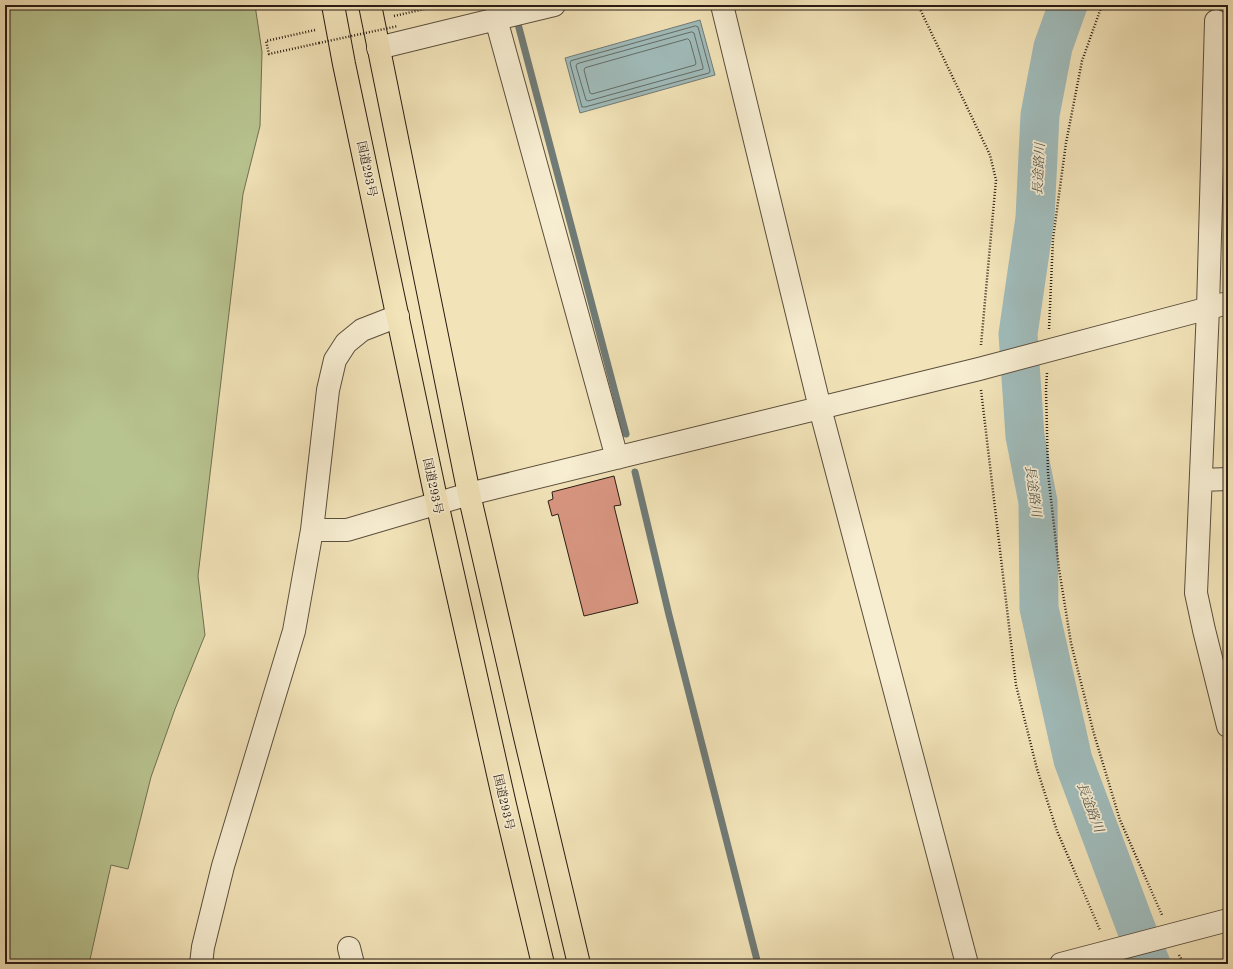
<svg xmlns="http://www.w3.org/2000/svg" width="1233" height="969" viewBox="0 0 1233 969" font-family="'Old Standard TT','Noto Serif JP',serif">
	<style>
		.green { fill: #b8c490; stroke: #707052 }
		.water { fill: #a0bbba; stroke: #707b77 }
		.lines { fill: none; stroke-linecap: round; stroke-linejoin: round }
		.shore { stroke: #646c66; stroke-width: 1 }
		.stream { stroke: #707b77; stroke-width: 7 }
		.river { stroke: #a0bbba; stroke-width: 39 }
		.building { fill: #d99681; stroke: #291c13 }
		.minor-casing { stroke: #5b4e3c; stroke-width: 24 }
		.highway-casing { stroke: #291c13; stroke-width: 24 }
		.path { stroke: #291c13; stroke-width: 2.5; stroke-dasharray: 1 2; stroke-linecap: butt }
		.minor { stroke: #f7edd1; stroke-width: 22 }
		.highway { stroke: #f2e3b8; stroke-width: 22 }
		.path-bridge { stroke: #291c13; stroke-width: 2.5; stroke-dasharray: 1 2; stroke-linecap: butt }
		.labels { text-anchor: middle; stroke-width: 3.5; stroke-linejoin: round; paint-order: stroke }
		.street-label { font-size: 12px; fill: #291c13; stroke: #f7edd1 }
		.water-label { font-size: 13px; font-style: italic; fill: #53544d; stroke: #f7edd1 }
	</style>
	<rect width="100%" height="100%" fill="#f2e3b8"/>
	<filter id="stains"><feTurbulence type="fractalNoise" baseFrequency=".005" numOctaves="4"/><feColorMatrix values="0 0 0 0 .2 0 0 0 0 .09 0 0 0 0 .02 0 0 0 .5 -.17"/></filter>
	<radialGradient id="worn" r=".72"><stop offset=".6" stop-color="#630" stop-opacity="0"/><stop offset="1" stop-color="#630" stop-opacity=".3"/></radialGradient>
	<path class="green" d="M5,5H255L262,52L260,126L243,194L198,576L205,635L175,709L151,777L128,869L111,865L89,964H5Z"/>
	<path class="water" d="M700,20L715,75L580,113L565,58Z"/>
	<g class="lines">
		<path class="shore" d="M696,26L698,27L710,71L709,73L585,107H582L570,63L571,61Z
			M692,32L694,33L703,67V69L588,101L586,100L576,66L577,64Z
			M688,39L690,41L696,63L695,65L592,94L590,93L584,70L585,68Z"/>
		<path class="stream" d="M518,24L626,434
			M635,472L669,615L758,964"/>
		<path class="river" d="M1068,5L1053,47L1040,115L1035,218L1018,334L1025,436L1038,502L1039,608L1073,760L1136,928L1151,964"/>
	</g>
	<path class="building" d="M614,476L621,505L614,506L638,603L584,616L558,514L552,516L548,501L553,499L552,492Z"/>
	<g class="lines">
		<g class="minor-casing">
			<path id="minor" d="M722,5L820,408L967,964
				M496,19L617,458
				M1216,21L1208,308L1196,593L1204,630L1228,726
				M378,48L554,5
				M1201,480L1228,479
				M312,530H347L469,494L979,369L1228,303
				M349,948L353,964
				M201,964L203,947L223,866L294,631L312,530L328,390L335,360L346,343L362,330L398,316
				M1061,964L1228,920"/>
		</g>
		<g class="highway-casing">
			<path id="highway" d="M333,5L344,64L437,503L505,805L543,964
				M370,5L469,494L525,737L579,964"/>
		</g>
		<path class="path" d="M918,5L990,155L996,180L981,345
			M394,16L442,5
			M315,30L266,41L269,54L319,43
			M1049,329L1053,239L1066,143L1082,61L1102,5
			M1047,373L1046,389L1048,473L1059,569L1071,643L1094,734L1120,820L1162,915
			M981,390L1016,685L1037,769L1057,831L1100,930
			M1179,955L1184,964"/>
		<use href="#minor" class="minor"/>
		<use href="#highway" class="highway"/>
		<path class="path-bridge" d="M319,43L398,26"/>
	</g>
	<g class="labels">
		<g class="street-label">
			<text transform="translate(367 169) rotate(78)" y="4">国道293号</text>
			<text transform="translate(433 486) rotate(78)" y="4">国道293号</text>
			<text transform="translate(504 802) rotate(77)" y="4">国道293号</text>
		</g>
		<g class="water-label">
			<text transform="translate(1038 169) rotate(-87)" y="5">長途路川</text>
			<text transform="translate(1034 491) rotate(82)" y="5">長途路川</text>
			<text transform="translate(1091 807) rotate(69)" y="5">長途路川</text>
		</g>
	</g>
	<rect width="1233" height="969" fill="none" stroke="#f2e3b8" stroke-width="20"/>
	<rect x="6" y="6" width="1221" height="957" fill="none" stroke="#291c13" stroke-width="2"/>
	<rect x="10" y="10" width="1213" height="949" fill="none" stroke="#291c13"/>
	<rect width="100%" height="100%" filter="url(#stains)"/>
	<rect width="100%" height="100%" fill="url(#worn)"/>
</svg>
